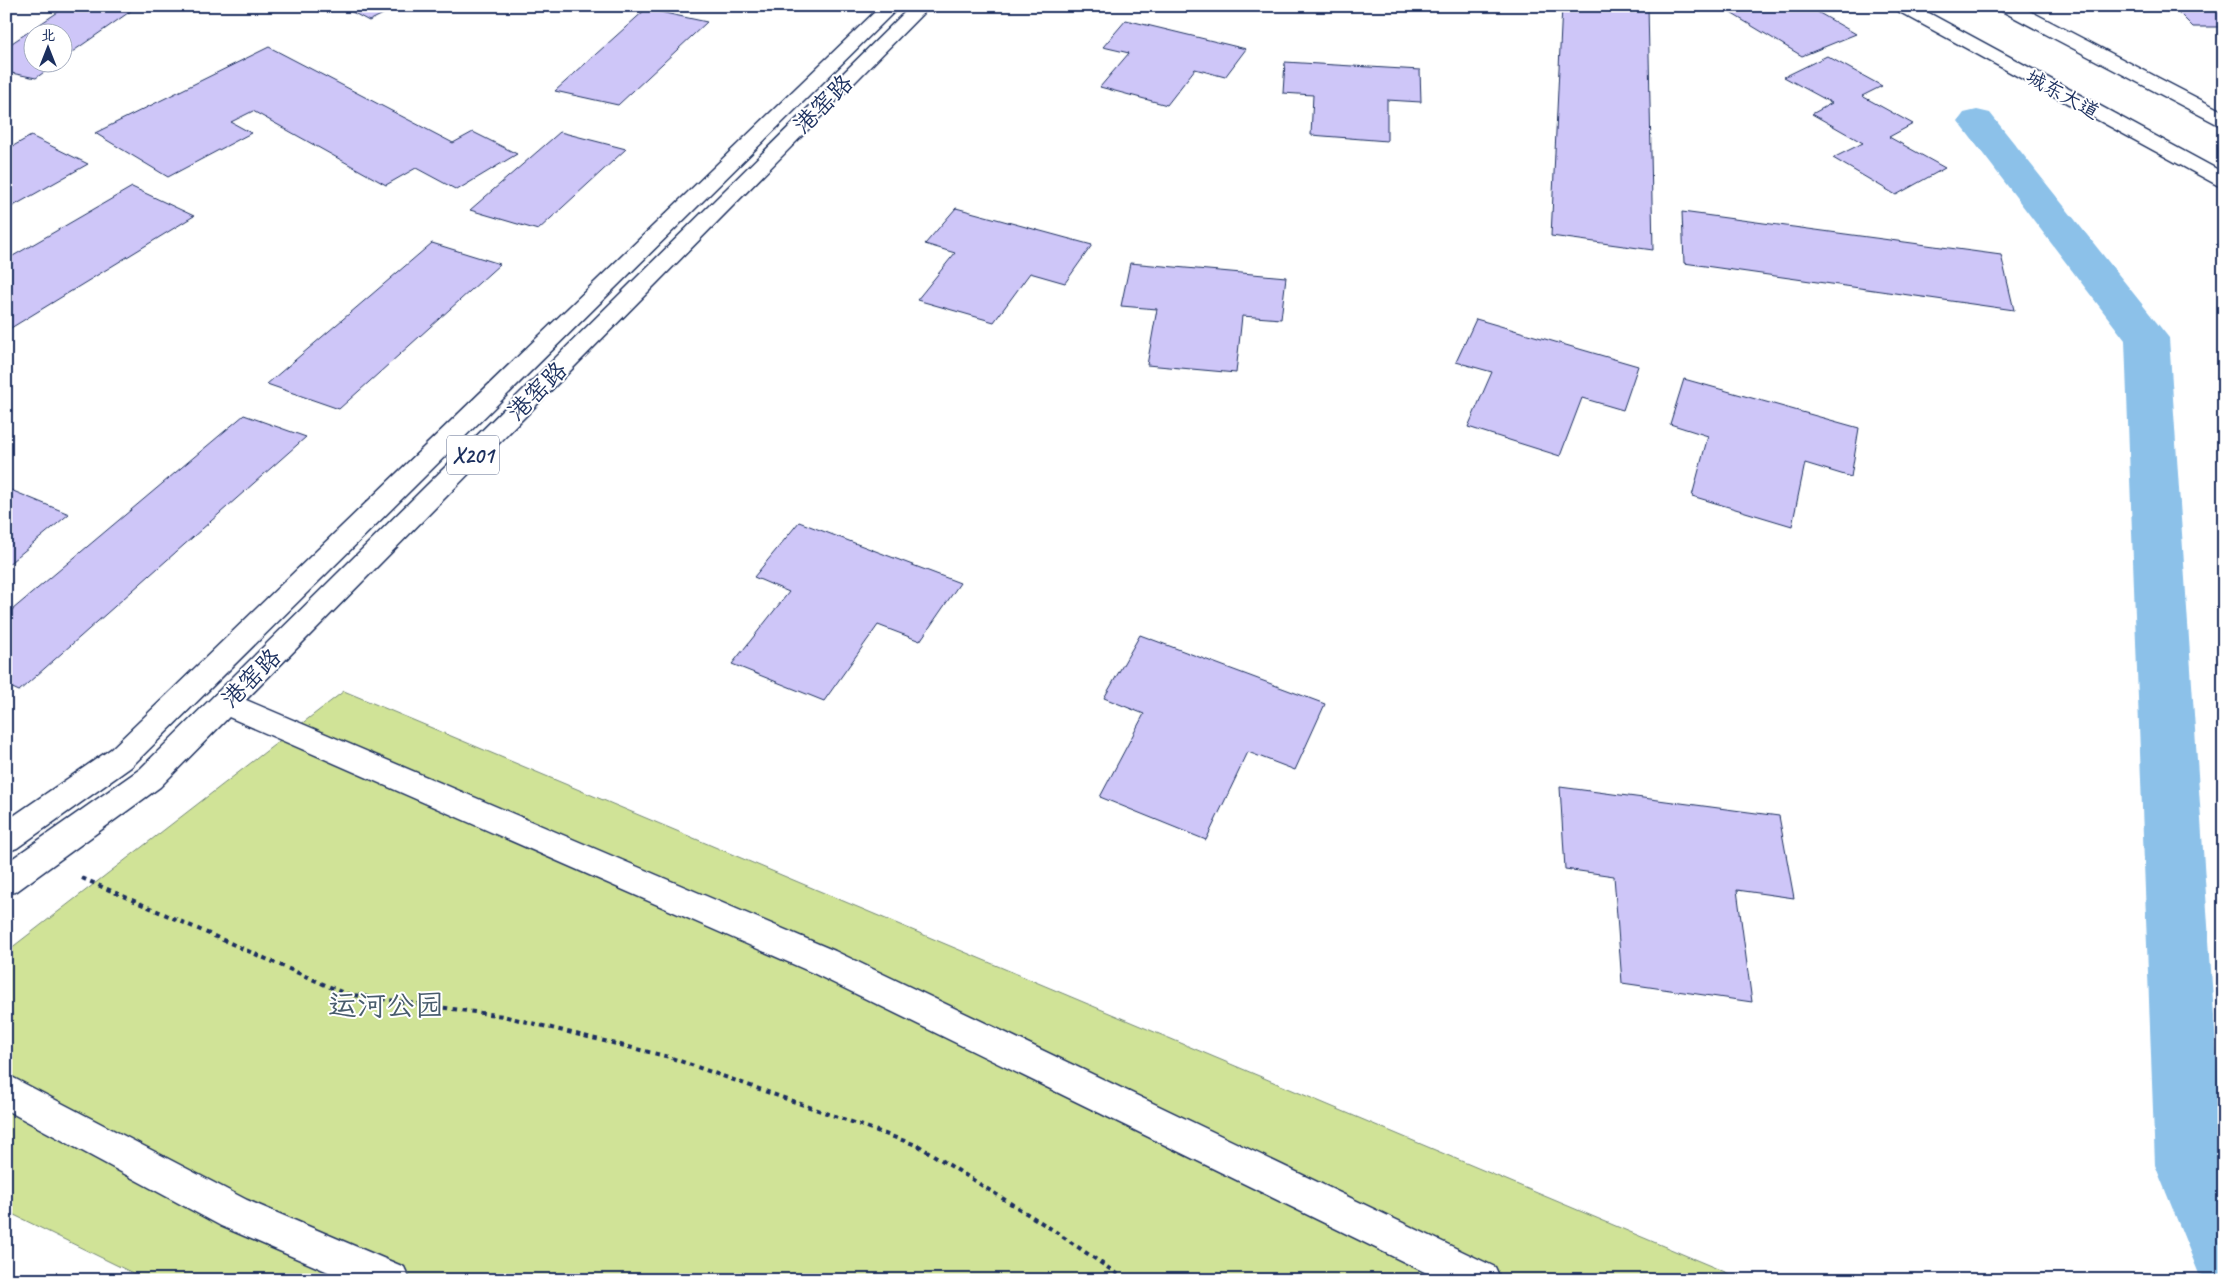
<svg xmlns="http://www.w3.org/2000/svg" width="2230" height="1286" viewBox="0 0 2230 1286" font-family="Caveat,'LXGW WenKai TC',sans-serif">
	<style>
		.green { fill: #d0e397; stroke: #76897a }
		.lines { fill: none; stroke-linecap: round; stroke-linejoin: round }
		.canal { fill: #8cc1e9; fill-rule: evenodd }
		.building { fill: #cec6f8; stroke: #1b2f5e }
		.minor-casing { stroke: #1b2f5e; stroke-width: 3 }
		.major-casing { stroke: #1b2f5e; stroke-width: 3 }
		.path { stroke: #1b2f5e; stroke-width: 4; stroke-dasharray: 4.5 4.5; stroke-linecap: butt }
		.minor { fill: #fff; fill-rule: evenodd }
		.major { fill: #fff; fill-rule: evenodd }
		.labels { text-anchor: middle; stroke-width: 4; stroke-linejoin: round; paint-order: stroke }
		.far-street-label { font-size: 20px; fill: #1b2f5e; stroke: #fff }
		.shield { fill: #fff; stroke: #5f6d8e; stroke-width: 1 }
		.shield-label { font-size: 22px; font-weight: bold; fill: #1b2f5e }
		.street-label { font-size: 24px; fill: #1b2f5e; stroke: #fff }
		.near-park-label { font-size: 29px; fill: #485c6c; stroke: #fff }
	</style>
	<rect width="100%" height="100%" fill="#fff"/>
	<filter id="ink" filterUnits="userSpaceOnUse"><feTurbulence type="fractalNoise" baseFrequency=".02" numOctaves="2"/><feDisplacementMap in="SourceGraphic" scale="10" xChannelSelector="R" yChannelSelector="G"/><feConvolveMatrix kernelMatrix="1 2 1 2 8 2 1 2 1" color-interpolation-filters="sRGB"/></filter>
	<g filter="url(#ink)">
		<path class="green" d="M344,691L1744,1280H147L6,1211V952Z"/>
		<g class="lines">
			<path class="canal" d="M1977,110L1990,113L2169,338L2224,1166V1280H2213L2199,1274L2155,1165L2125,340L1958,121L1964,113Z"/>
		</g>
		<path class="building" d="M67,6H138L62,59V32H32V62H58L36,78L6,72V47Z
			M341,6H399L369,21Z
			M1562,6H1648L1653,250L1551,236Z
			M1719,6H1807L1856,34L1802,56Z
			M2172,6H2224V27H2193Z
			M646,9L707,22L618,105L555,91Z
			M1126,20L1246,49L1225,77L1195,69L1167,105L1100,87L1129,53L1103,47Z
			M269,47L453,143L473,132L517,154L457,190L416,168L386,185L253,111L231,122L251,133L168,177L95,133Z
			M1827,56L1882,86L1862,96L1913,124L1889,137L1945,168L1896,195L1833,158L1863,143L1812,114L1832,103L1784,77Z
			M1285,62L1420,70L1421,102L1387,100V141L1311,135L1313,95L1283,93Z
			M560,132L626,149L538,230L470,210Z
			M31,136L88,164L6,210V150Z
			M132,187L194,216L6,331V260Z
			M956,208L1092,245L1065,283L1030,273L994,322L917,300L955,253L925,244Z
			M1682,212L2001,255L2014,310L1684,263Z
			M432,243L500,264L339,409L267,384Z
			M1130,263L1286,277L1281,319L1242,316L1236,373L1147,365L1157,309L1121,306Z
			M1476,319L1638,366L1623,410L1582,398L1560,456L1468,427L1492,372L1456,362Z
			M1684,379L1859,428L1851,477L1805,463L1792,526L1692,496L1708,436L1670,424Z
			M244,415L306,437L19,691L6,685V615Z
			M6,488L69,514L6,566Z
			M799,522L960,583L920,641L878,625L824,701L732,664L789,592L754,577Z
			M1140,635L1325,704L1295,770L1248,752L1206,840L1100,797L1144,714L1104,698Z
			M1560,787L1779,816L1794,898L1737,890L1752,1002L1622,983L1614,876L1565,869Z"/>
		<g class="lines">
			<g class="minor-casing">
				<path id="minor" d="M225,691L835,951L1495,1267L1501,1280H1441L813,973L215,711L211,703L215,695Z
					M6,1074L247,1200L404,1267L410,1280H347L221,1226L6,1110Z"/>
			</g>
			<g class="major-casing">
				<path id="major" d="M881,6H900L131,767L17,848L6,852V821L111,749Z
					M911,6H930L160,787L17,891L6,895V863L140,769Z
					M1893,6H1916L2224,173V187L2217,185L1896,10Z
					M1997,6H2020L2224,112V126L2217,124L2000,10Z"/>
			</g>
			<path class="path" d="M82,878L346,994L503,1016L669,1057L919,1146L1053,1230L1126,1280"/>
			<use href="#minor" class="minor"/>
			<use href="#major" class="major"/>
		</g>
	</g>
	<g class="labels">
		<g class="far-street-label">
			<text transform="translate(2063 94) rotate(29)" y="7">城东大道</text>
		</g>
		<rect class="shield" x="447" y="435.5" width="52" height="39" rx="4"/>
		<g class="shield-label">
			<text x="473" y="463">X201</text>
		</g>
		<g class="street-label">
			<text transform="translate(823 104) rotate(-45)" y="8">港窑路</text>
			<text transform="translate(537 391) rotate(-45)" y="8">港窑路</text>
			<text transform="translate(251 678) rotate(-45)" y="8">港窑路</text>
		</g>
		<g class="near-park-label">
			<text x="386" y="1015">运河公园</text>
		</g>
	</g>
	<rect width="2230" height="1286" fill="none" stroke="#fff" stroke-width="25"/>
	<rect x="12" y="12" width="2205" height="1261" fill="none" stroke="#1b2f5e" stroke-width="2" filter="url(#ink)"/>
	<g transform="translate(48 48)"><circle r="24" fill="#ffffff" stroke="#a4acbf"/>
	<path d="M0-4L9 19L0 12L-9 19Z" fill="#1b2f5e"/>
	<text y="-8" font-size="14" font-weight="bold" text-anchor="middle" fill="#1b2f5e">北</text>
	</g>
</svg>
